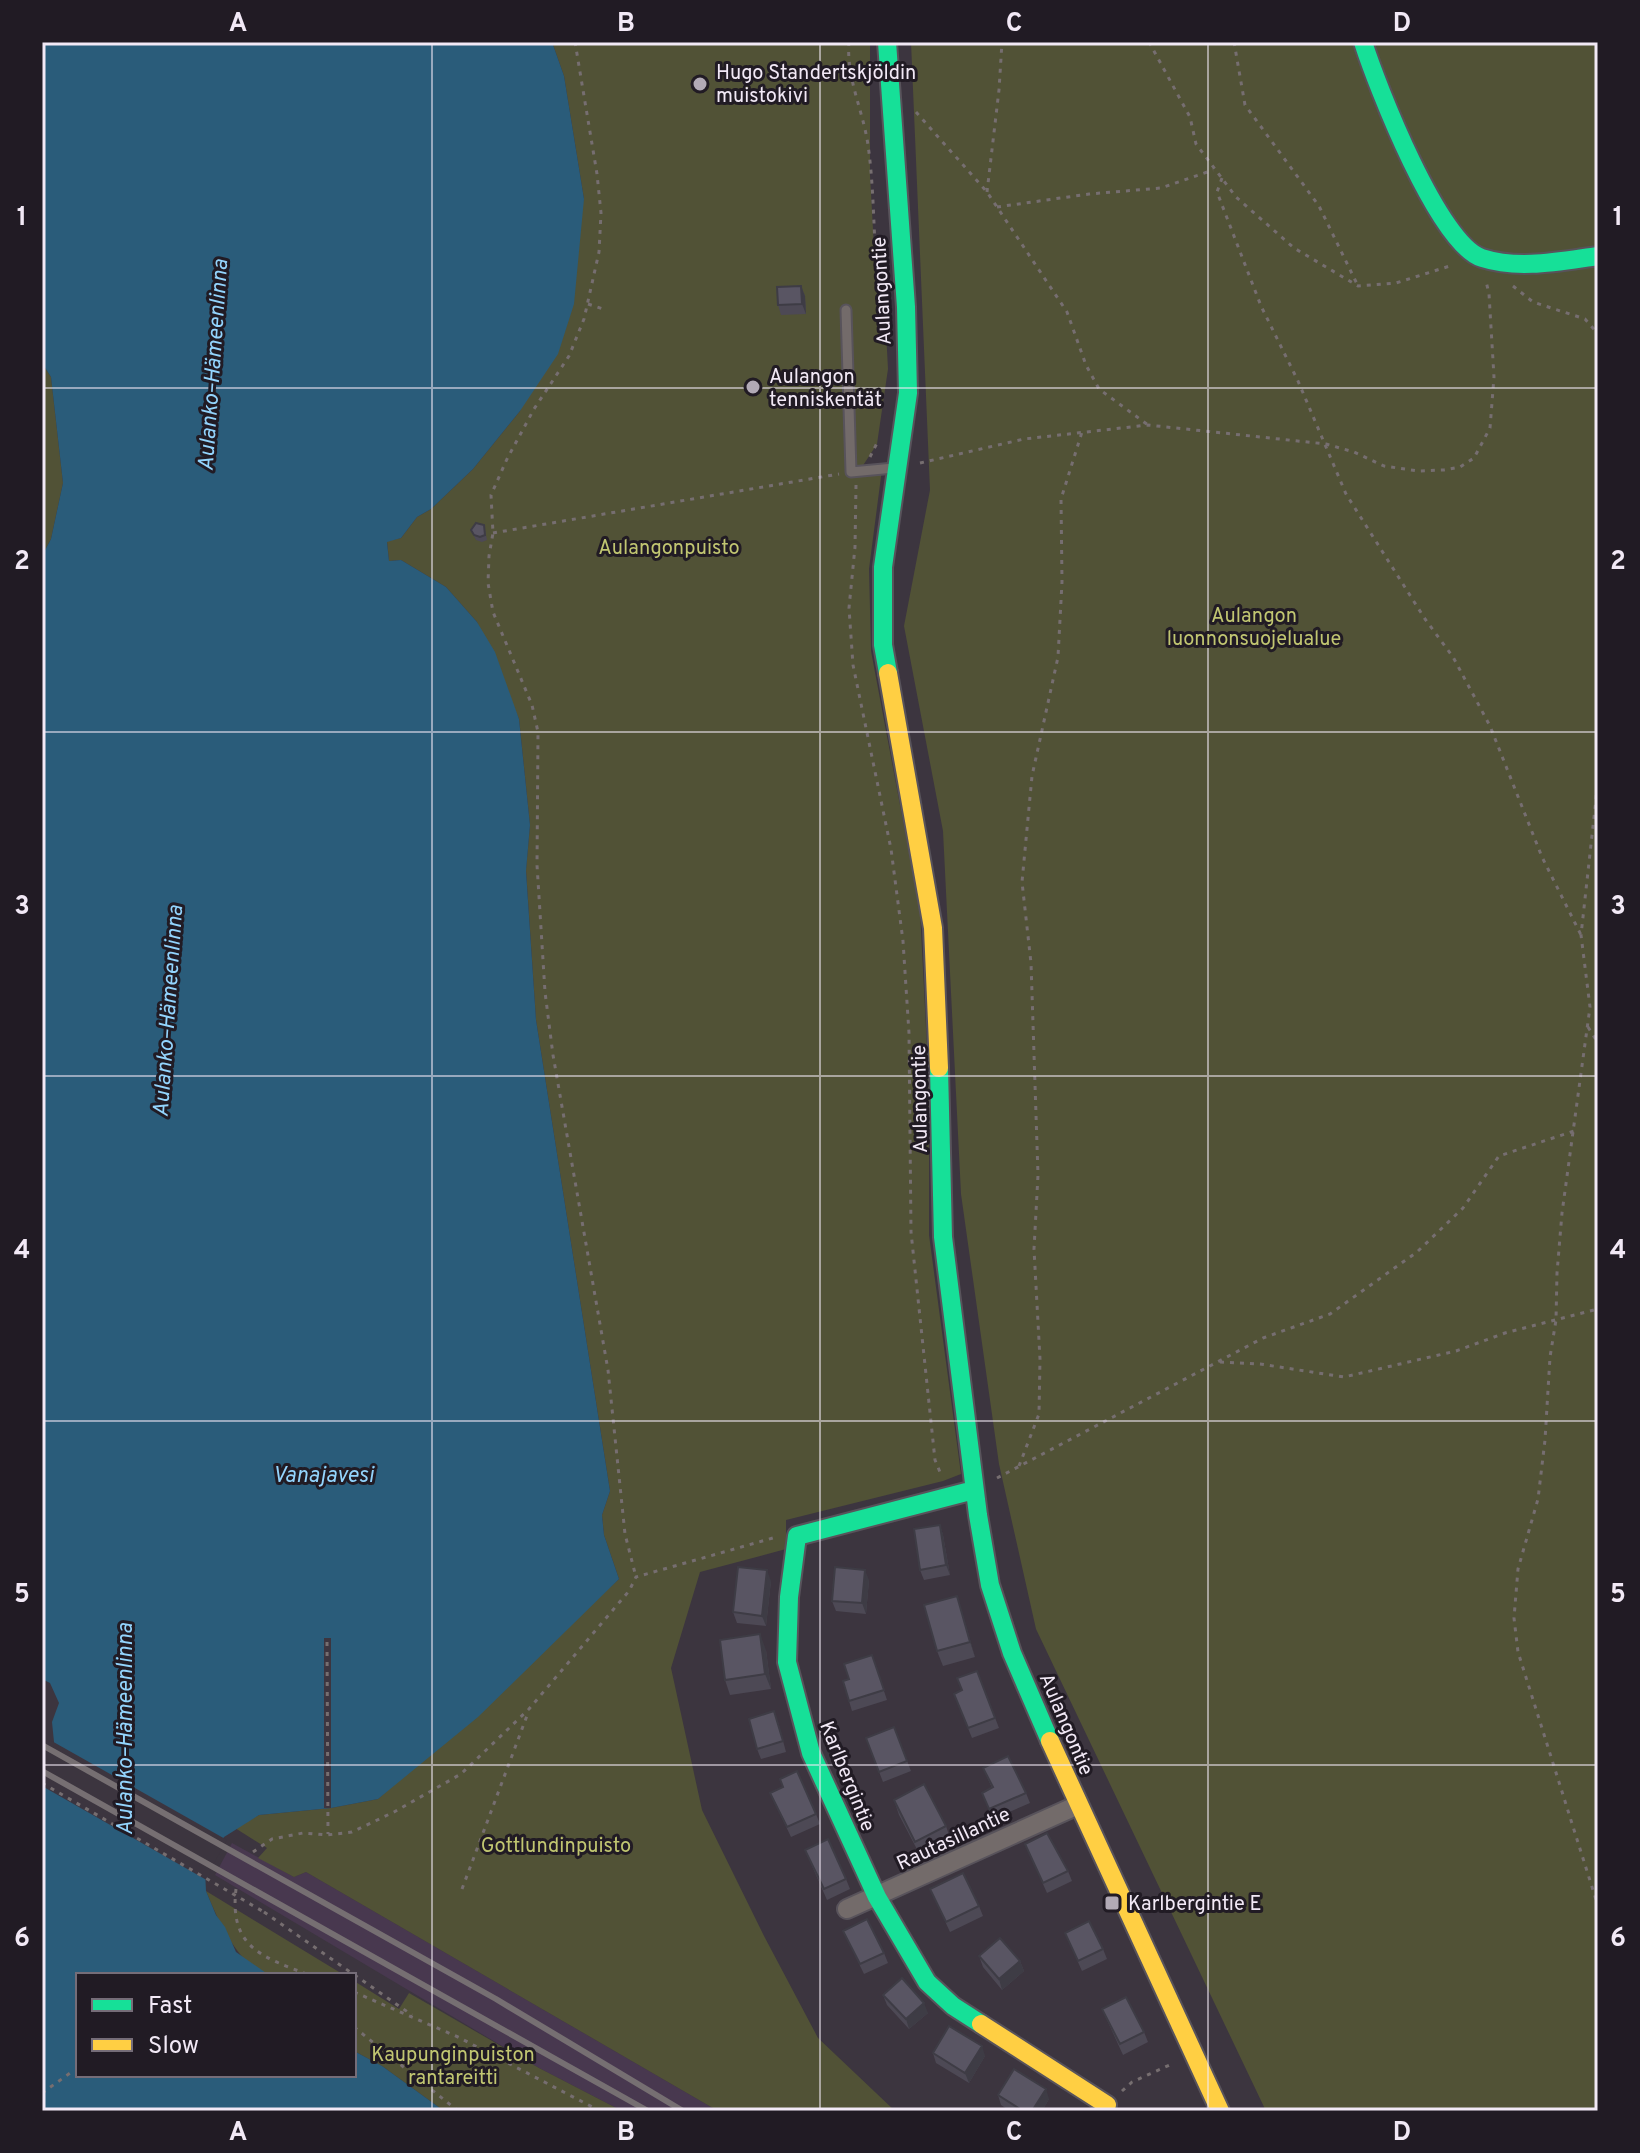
<svg xmlns="http://www.w3.org/2000/svg" width="1640" height="2153" viewBox="0 0 1640 2153" font-family="Overpass,sans-serif">
	<style>
		.built { fill: #48384f }
		.green { fill: #515236 }
		.water { fill: #2a5c7a }
		.pier { fill: #3c353f }
		.lines { fill: none; stroke-linecap: round; stroke-linejoin: round }
		.lane-casing { stroke: #58535b; stroke-width: 13 }
		.street-casing { stroke: #58535b; stroke-width: 22 }
		.fast-casing { stroke: #58535b; stroke-width: 22 }
		.slow-casing { stroke: #58535b; stroke-width: 22 }
		.path { stroke: #766e70; stroke-width: 3; stroke-dasharray: 4 6; stroke-linecap: butt }
		.lane { stroke: #736b6a; stroke-width: 9 }
		.street { stroke: #736b6a; stroke-width: 18 }
		.fast { stroke: #16e098; stroke-width: 18 }
		.slow { stroke: #ffcf43; stroke-width: 18 }
		.rail { stroke: #766f72; stroke-width: 6 }
		.path-bridge { stroke: #766e70; stroke-width: 3; stroke-dasharray: 4 6; stroke-linecap: butt }
		.wall { fill: #4d4955 }
		.shaded-wall { fill: #3e3c45 }
		.building { fill: #595563; stroke: #3e3c45; stroke-width: 2 }
		.grid { fill: none; stroke: #f2e9f6; stroke-width: 2; stroke-opacity: 0.55 }
		.poi-dot { fill: #b2aab6; stroke: #211b24; stroke-width: 3 }
		.labels { text-anchor: middle; stroke-width: 6; stroke-linejoin: round; paint-order: stroke }
		.poi-label { font-size: 20px; fill: #f2e9f6; stroke: #211b24; text-anchor: start }
		.street-label { font-size: 20px; fill: #f2e9f6; stroke: #211b24 }
		.park-label { font-size: 20px; fill: #c1c671; stroke: #211b24 }
		.water-label { font-size: 22px; font-style: italic; fill: #93d4fd; stroke: #211b24 }
		.neatline { fill: none; stroke: #f2e9f6; stroke-width: 3 }
		.grid-label { font-size: 26px; text-anchor: middle; font-weight: bold; fill: #f2e9f6 }
	</style>
	<rect width="100%" height="100%" fill="#3c353f"/>
	<path class="built" d="M232,1843L294,1877L306,1872L718,2111H622L539,2068L215,1875Z"/>
	<path class="green" d="M552,42H870V175L876,284L886,331L888,369L877,444L860,470L882,469L869,569L871,651L920,911L929,1086V1235L961,1474L943,1481L786,1520V1549L700,1572L671,1668L702,1810L764,1936L818,2038L895,2111H718L306,1872L294,1877L258,1858L267,1848L235,1828L259,1815L331,1808L378,1799L619,1579L604,1535L602,1515L610,1491L536,1020L526,870L530,825L519,719L477,622L446,587L401,560L389,561L387,541L401,538L417,517L431,509L473,469L520,411L584,199L564,76Z
		M911,42H1598V2111H1266L1036,1629L999,1464L961,1194L943,831L904,626L930,490Z
		M42,363L51,377L63,483L51,539L42,556Z
		M206,1891L344,1975C328,1975 281,1979 268,1975C238,1966 217,1918 206,1891Z
		M354,1981L399,2009L409,1993L539,2068L622,2111H444L382,2066L354,2051Z"/>
	<path class="water" d="M42,42H552L564,76L584,199L574,304L558,354L520,411L473,469L431,509L417,517L401,538L387,542L389,561L401,560L446,587L477,622L495,652L519,719L530,825L526,871L536,1020L610,1491L602,1515L604,1535L619,1579L478,1717L378,1799L331,1808L259,1815L224,1837L205,1871L206,1891L216,1915L225,1927L236,1952L269,1975H78V2075H354V2051L382,2066L444,2111H42V1767L54,1742L52,1722L59,1703L50,1683L42,1679V556L51,539L63,483L51,377L42,363Z"/>
	<path class="pier" d="M324,1638H331V1808H324Z
		M50,1740L227,1840L209,1872L210,1882L42,1786V1757Z"/>
	<g class="lines">
		<g class="lane-casing">
			<path id="lane" d="M846,310L851,472L894,468"/>
		</g>
		<g class="street-casing">
			<path id="street" d="M847,1909L1078,1805"/>
		</g>
		<g class="fast-casing">
			<path id="fast" d="M887,42L906,307L908,393L883,567V645L888,673
				M1363,42C1377,86 1439,245 1482,258C1519,270 1561,261 1598,256
				M939,1068L943,1237L978,1515L990,1585L1012,1653L1050,1741
				M974,1490L797,1536L789,1597L787,1662L811,1753L877,1897L927,1982L953,2006L981,2024"/>
		</g>
		<g class="slow-casing">
			<path id="slow" d="M888,673L933,928L939,1068
				M1050,1741L1220,2111
				M981,2024L1107,2105"/>
		</g>
		<path class="path" d="M575,42L597,174L601,213L599,252L584,319L569,356L534,409L507,459L491,495L493,533L489,556L488,583L493,612L532,705L538,732L537,865L545,992L553,1055L608,1370L625,1534L636,1577
			M849,42C846,78 863,110 868,145C876,201 872,257 882,312
			M1149,42L1190,117L1196,144L1236,197L1294,248L1358,286L1396,283L1453,265
			M1234,42L1245,105L1319,206L1358,286
			M916,112L987,192L1067,312L1086,365L1099,389L1148,425
			M1222,178L1217,192L1261,306L1298,381L1346,494L1425,619L1453,657L1490,726L1542,857L1581,935
			M987,192L999,90L1002,42
			M997,207L1089,194L1161,188L1213,170
			M1513,286L1533,302L1585,319L1598,334
			M588,304L603,309
			M870,457L877,443
			M920,463L1024,439L1148,425L1326,444L1354,452L1384,466L1418,471L1444,470L1460,467L1474,458L1490,428L1494,377L1489,294L1486,281
			M856,485L855,547L849,608L853,665L891,849L903,941L909,1033L911,1232L935,1460L942,1477
			M493,533L839,474
			M1598,755L1596,799L1581,935L1590,1007L1562,1213L1557,1273L1556,1320L1550,1357L1545,1440L1538,1499L1518,1569L1514,1618L1518,1652L1598,1906
			M1588,1027L1598,1043
			M1220,1362L1260,1364L1344,1377L1456,1351L1505,1333L1598,1309
			M1019,1466L1039,1414L1040,1359L1034,1249L1038,1175L1031,963L1022,882L1032,776L1058,657L1062,582L1061,499L1082,432
			M997,1478L1263,1338L1330,1314L1417,1252L1463,1208L1499,1156L1574,1131
			M327,1642L328,1834
			M42,1713V1714
			M253,1852L272,1839L303,1833L327,1835L352,1832L394,1812L461,1774L529,1709L629,1591L636,1577L773,1538
			M236,1889C229,1948 263,1957 309,1975
			M462,1889L528,1713
			M264,1912L412,2015
			M354,1992L458,2037L600,2111
			M354,2027L458,2111
			M1122,2091L1132,2082L1174,2063
			M42,2093L73,2071"/>
		<use href="#lane" class="lane"/>
		<use href="#street" class="street"/>
		<use href="#fast" class="fast"/>
		<use href="#slow" class="slow"/>
		<path class="rail" d="M42,1745L496,1999L683,2111
			M42,1771L648,2111"/>
		<path class="path-bridge" d="M42,1783L264,1912"/>
	</g>
	<path class="wall" d="M801,286L805,296L806,314L781,315L778,305Z
		M484,525L487,540L482,542L476,540L471,530Z
		M940,1525L943,1535L950,1575L924,1580L920,1570Z
		M869,1580L866,1614L836,1611L832,1601Z
		M771,1581L766,1626L737,1623L733,1612Z
		M957,1596L975,1657L943,1666L937,1651Z
		M766,1650L771,1689L730,1695L725,1680Z
		M872,1655L887,1700L852,1711L843,1681L849,1679Z
		M977,1671L999,1728L972,1738L954,1694L962,1690Z
		M778,1722L786,1752L761,1759L757,1749Z
		M894,1727L911,1771L883,1782L866,1738Z
		M983,1768L1026,1793L1030,1803L993,1819L982,1793L992,1788Z
		M780,1779L816,1814L820,1824L791,1837L770,1793L783,1787Z
		M894,1800L946,1826L951,1841L921,1857L899,1815Z
		M1025,1844L1068,1871L1072,1881L1047,1893Z
		M805,1850L846,1879L850,1889L827,1900Z
		M930,1889L979,1906L983,1916L950,1932Z
		M843,1931L884,1953L888,1963L864,1974Z
		M1065,1933L1103,1949L1107,1959L1082,1971Z
		M979,1956L1020,1961L1024,1971L1002,1990L983,1967Z
		M883,1995L928,2013L909,2029L887,2005Z
		M1102,2009L1144,2032L1148,2042L1123,2055Z
		M933,2053L985,2056L969,2083L936,2063Z
		M998,2095L1049,2099L1042,2111H1010L1001,2105Z"/>
	<path class="shaded-wall" d="M801,286L805,296L806,314L802,304Z
		M940,1525L943,1535L950,1575L946,1565Z
		M767,1570L771,1581L766,1626L762,1616Z
		M865,1570L869,1580L866,1614L862,1603Z
		M957,1596L962,1611L975,1657L970,1642Z
		M760,1634L766,1650L771,1689L765,1674Z
		M1020,1961L1024,1971L1002,1990L999,1979Z
		M924,2003L928,2013L909,2029L906,2019Z
		M982,2046L985,2056L969,2083L965,2073Z
		M1046,2089L1049,2099L1042,2111H1032Z"/>
	<path class="building" d="M801,286L802,304L778,305L777,287Z
		M476,523L484,525L485,535L480,537L474,535L471,530Z
		M940,1525L946,1565L920,1570L914,1529Z
		M738,1567L767,1570L762,1616L733,1612Z
		M835,1567L865,1570L862,1603L832,1601Z
		M957,1596L970,1642L937,1651L924,1605Z
		M760,1634L765,1674L725,1680L720,1640Z
		M872,1655L884,1690L849,1701L843,1681L849,1679L844,1664Z
		M977,1671L995,1718L968,1728L954,1694L962,1690L957,1678Z
		M774,1711L783,1741L757,1749L749,1719Z
		M894,1727L907,1761L879,1772L866,1738Z
		M1008,1756L1026,1793L989,1809L982,1793L993,1787L983,1768Z
		M797,1771L816,1814L787,1827L770,1793L783,1787L780,1779Z
		M924,1784L946,1826L915,1842L894,1800Z
		M1047,1833L1068,1871L1043,1883L1025,1844Z
		M828,1839L846,1879L824,1889L805,1850Z
		M963,1873L979,1906L946,1922L930,1889Z
		M867,1919L884,1953L860,1964L843,1931Z
		M1089,1921L1103,1949L1078,1961L1065,1933Z
		M1000,1938L1020,1961L999,1979L979,1956Z
		M902,1978L924,2003L906,2019L883,1995Z
		M1126,1997L1144,2032L1120,2044L1102,2009Z
		M949,2026L982,2046L965,2073L933,2053Z
		M1014,2069L1046,2089L1032,2111H1023L998,2095Z"/>
	<path class="grid" d="M432,42V2111M820,42V2111M1208,42V2111M42,388H1598M42,732H1598M42,1076H1598M42,1421H1598M42,1765H1598"/>
	<g class="poi-dot">
		<circle cx="700" cy="84" r="8"/>
		<circle cx="753" cy="387" r="8"/>
		<rect x="1104" y="1895" width="16" height="16" rx="4"/>
	</g>
	<g class="labels">
		<g class="poi-label">
			<text x="716" y="79">Hugo Standertskjöldin<tspan x="716" dy="23">muistokivi</tspan></text>
			<text x="769" y="383">Aulangon<tspan x="769" dy="23">tenniskentät</tspan></text>
			<text x="1128" y="1910">Karlbergintie E</text>
		</g>
		<g class="street-label">
			<text transform="translate(881 291) rotate(-93)" y="7">Aulangontie</text>
			<text transform="translate(919 1099) rotate(-91)" y="7">Aulangontie</text>
			<text transform="translate(1067 1724) rotate(67)" y="7">Aulangontie</text>
			<text transform="translate(848 1776) rotate(68)" y="7">Karlbergintie</text>
			<text transform="translate(953 1838) rotate(-25)" y="7">Rautasillantie</text>
		</g>
		<g class="park-label">
			<text x="669" y="554">Aulangonpuisto</text>
			<text x="1254" y="622">Aulangon<tspan x="1254" dy="23">luonnonsuojelualue</tspan></text>
			<text x="556" y="1852">Gottlundinpuisto</text>
			<text x="453" y="2061">Kaupunginpuiston<tspan x="453" dy="23">rantareitti</tspan></text>
		</g>
		<g class="water-label">
			<text transform="translate(212 365) rotate(-86)" y="8">Aulanko–Hämeenlinna</text>
			<text transform="translate(167 1011) rotate(-86)" y="8">Aulanko–Hämeenlinna</text>
			<text x="323" y="1482">Vanajavesi</text>
			<text transform="translate(124 1729) rotate(-90)" y="8">Aulanko–Hämeenlinna</text>
		</g>
	</g>
	<rect width="1640" height="2153" fill="none" stroke="#211b24" stroke-width="88"/>
	<rect x="76" y="1973" width="280" height="104" fill="#211b24" stroke="#756d78" stroke-width="2"/>
	<rect x="92" y="1999" width="40" height="12" fill="#16e098" stroke="#756d78" stroke-width="2"/>
	<text x="148" y="2013" font-size="24" fill="#f2e9f6">Fast</text>
	<rect x="92" y="2039" width="40" height="12" fill="#ffcf43" stroke="#756d78" stroke-width="2"/>
	<text x="148" y="2053" font-size="24" fill="#f2e9f6">Slow</text>
	<rect x="44" y="44" width="1552" height="2065" class="neatline"/>
	<g class="grid-label">
		<text x="238" y="31">A</text>
		<text x="626" y="31">B</text>
		<text x="1014" y="31">C</text>
		<text x="1402" y="31">D</text>
		<text x="22" y="225">1</text>
		<text x="1618" y="225">1</text>
		<text x="22" y="569">2</text>
		<text x="1618" y="569">2</text>
		<text x="22" y="914">3</text>
		<text x="1618" y="914">3</text>
		<text x="22" y="1258">4</text>
		<text x="1618" y="1258">4</text>
		<text x="22" y="1602">5</text>
		<text x="1618" y="1602">5</text>
		<text x="22" y="1946">6</text>
		<text x="1618" y="1946">6</text>
		<text x="238" y="2140">A</text>
		<text x="626" y="2140">B</text>
		<text x="1014" y="2140">C</text>
		<text x="1402" y="2140">D</text>
	</g>
</svg>
